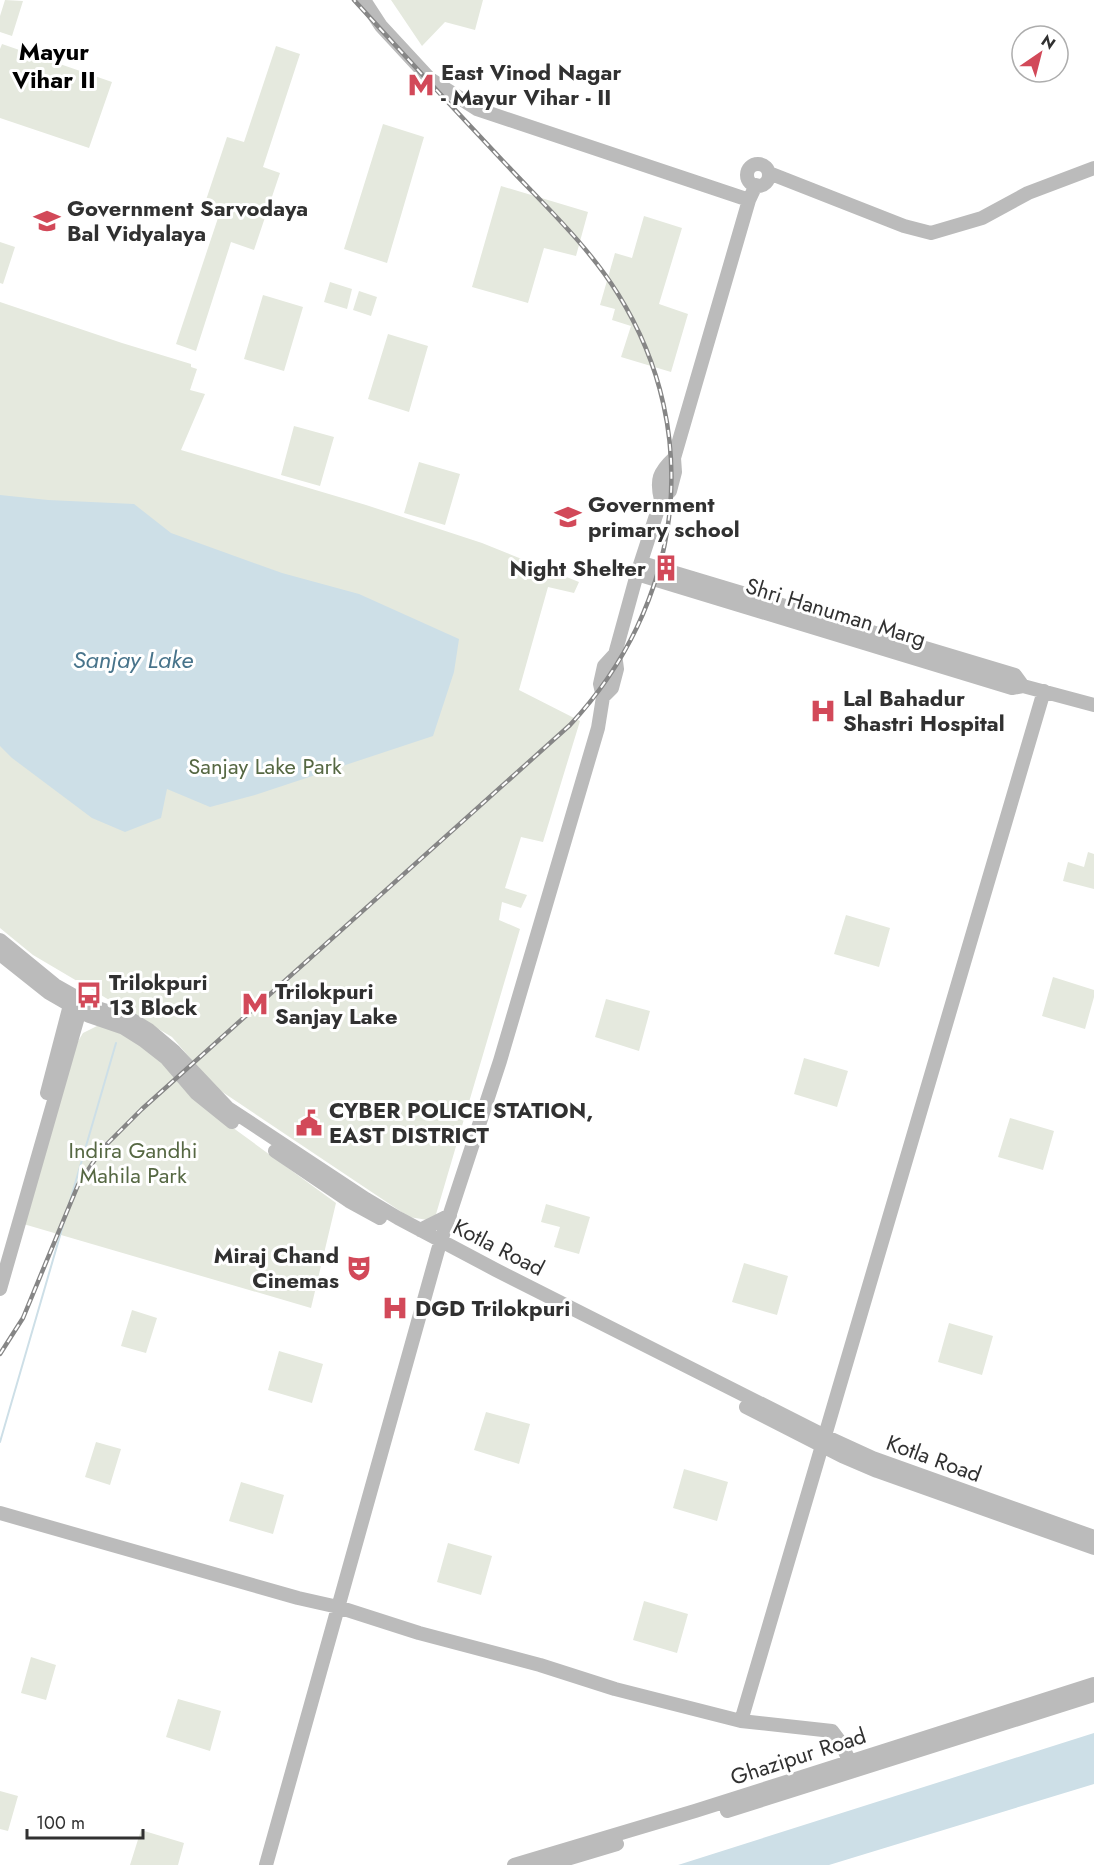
<svg xmlns="http://www.w3.org/2000/svg" width="1094" height="1865" viewBox="0 0 1094 1865" font-family="Jost,sans-serif">
	<style>
		.green { fill: #e5e9de }
		.water { fill: #cddfe7 }
		.lines { fill: none; stroke-linecap: round; stroke-linejoin: round }
		.stream { stroke: #cddfe7; stroke-width: 2 }
		.secondary { stroke: #bbb; stroke-width: 14 }
		.rail-casing { stroke: #868686; stroke-width: 4.5 }
		.rail { stroke: #fff; stroke-width: 2; stroke-dasharray: 7; stroke-linecap: butt }
		.labels { text-anchor: middle; stroke-width: 6; stroke-linejoin: round; paint-order: stroke }
		.poi-label { font-size: 22px; font-weight: bold; fill: #313131; stroke: #fff; text-anchor: start }
		.street-label { font-size: 22px; fill: #313131; stroke: #fff }
		.park-label { font-size: 22px; fill: #566843; stroke: #fff }
		.neighbourhood-label { font-size: 24px; font-weight: bold; fill: #000; stroke: #fff }
		.water-label { font-size: 24px; font-style: italic; fill: #48748b; stroke: #fff }
	</style>
	<rect width="100%" height="100%" fill="#fff"/>
	<path class="green" d="M5,0L23,1L12,36L0,32V16Z
		M391,0H483L475,30L445,22L422,46Z
		M2,44L112,82L89,148L0,118V49Z
		M276,46L300,54L263,167L280,173L254,250L231,242L196,351L176,344L220,212L204,206L227,137L244,142Z
		M383,124L424,137L387,263L344,249Z
		M501,186L588,212L576,256L544,248L528,303L472,287Z
		M644,216L682,228L659,304L688,314L671,372L621,357L631,326L612,320L615,309L600,305L615,253L632,258Z
		M0,242L15,247L3,284L0,283Z
		M330,282L352,289L347,309L324,302Z
		M359,291L377,297L371,316L353,310Z
		M263,295L303,307L284,371L244,359Z
		M0,302L122,343L191,364V367L197,369L190,390L205,394L181,450L366,505L482,543L579,582L574,593L548,587L519,690L580,721L543,842L521,837L505,888L527,895L521,908L502,902L499,920L520,929L434,1221L409,1217L215,1087L172,1037L33,955L0,928Z
		M388,334L428,346L409,412L368,399Z
		M294,426L334,437L320,486L281,475Z
		M419,462L460,474L445,525L404,513Z
		M1088,852L1094,854V889L1063,881L1068,862L1084,867Z
		M846,915L890,928L879,967L834,954Z
		M1053,977L1094,990V997L1085,1029L1042,1016Z
		M606,999L650,1011L639,1051L595,1037Z
		M97,1026H109L143,1044L225,1122L336,1203L311,1308L20,1223L74,1048L83,1033Z
		M804,1058L848,1071L837,1107L794,1094Z
		M1010,1118L1054,1131L1043,1170L998,1157Z
		M546,1204L590,1217L579,1254L554,1247L560,1227L541,1222Z
		M744,1263L788,1276L777,1315L732,1302Z
		M132,1310L157,1318L146,1353L121,1346Z
		M949,1323L993,1336L982,1375L938,1362Z
		M279,1351L323,1364L312,1403L268,1390Z
		M486,1412L530,1424L519,1464L474,1450Z
		M96,1442L121,1449L110,1485L85,1477Z
		M684,1469L728,1482L717,1521L673,1508Z
		M241,1482L284,1495L273,1534L229,1521Z
		M448,1543L492,1556L481,1595L437,1582Z
		M644,1601L688,1614L677,1653L633,1640Z
		M31,1657L56,1665L46,1700L21,1693Z
		M178,1699L221,1711L210,1751L166,1737Z
		M0,1791L18,1796L8,1831L0,1829Z
		M141,1830L184,1843L178,1865H130Z"/>
	<path class="water" d="M0,495L48,500L134,504L171,533L282,573L359,594L459,639L454,672L433,736L255,795L210,807L167,789L161,818L125,832L92,818L12,758L0,746Z
		M1094,1733V1784L829,1865H678Z"/>
	<g class="lines">
		<path class="stream" d="M0,1442L116,1043"/>
		<path class="secondary" d="M364,0L381,26L430,79L477,109L749,200
			M747 175a11 11 0 1 1 22 0a11 11 0 1 1-22 0Z
			M769,173L904,226L931,233L982,218L1028,193L1094,168
			M661,500C656,480 659,472 674,458
			M642,563L1015,675L1023,686
			M637,574L1012,688L1023,686L1094,705
			M603,697L612,688L617,669L615,654L637,574L661,500L670,491L675,472L674,458L749,200L756,185
			M0,940L55,985L94,1007L129,1018L149,1030L174,1051L228,1108L366,1199L398,1218L496,1270L825,1436L873,1458L1094,1537
			M0,954L49,993L89,1016L124,1028L143,1040L166,1058L196,1093L232,1122
			M47,1093L70,1005
			M275,1151L349,1201L380,1218
			M420,1230L450,1215
			M0,1289L80,1010L79,1003
			M746,1407L842,1456L877,1471L1094,1548
			M0,1513L298,1598L338,1607L419,1633L540,1665L615,1689L741,1721L832,1731L841,1743L854,1771
			M741,1721L1044,691
			M727,1811L1094,1695
			M266,1865L438,1250L500,1061L598,728L603,697L600,684L604,666L615,654
			M514,1865L695,1811L1094,1684
			M547,1865L617,1844"/>
		<g class="rail-casing">
			<path id="rail" d="M0,1354L23,1318L78,1185L102,1149L142,1109L570,725C682,605 706,435 618,294C587,244 542,203 502,160C452,107 403,54 354,0"/>
		</g>
		<use href="#rail" class="rail"/>
	</g>
	<defs>
		<g id="metro-bare" transform="scale(2.07)"><path d="M-5.5 5V-5H-3L0 0L3-5H5.5V5H3V-.5L0 4L-3-.5V5Z" fill="#d24959" stroke="#fff" stroke-width="2.5" paint-order="stroke"/></g>
		<g id="school-bare" transform="scale(2.07)"><path d="M0-5L7-2L0 1L-7-2ZM-4 1L0 2.5L4 1V4Q0 6-4 4Z" fill="#d24959" stroke="#fff" stroke-width="2.5" paint-order="stroke"/></g>
		<g id="building-bare" transform="scale(2.07)"><path d="M-4-6H4V6H1V3H-1V6H-4ZM-2.5-4.3h1.7v1.8h-1.7ZM.8-4.3h1.7v1.8H.8ZM-2.5-1h1.7V.8h-1.7ZM.8-1h1.7V.8H.8Z" fill="#d24959" stroke="#fff" stroke-width="2.5" paint-order="stroke"/></g>
		<g id="hospital-bare" transform="scale(2.07)"><path d="M-5-5h3v3.5h4V-5h3V5h-3V1.5h-4V5h-3Z" fill="#d24959" stroke="#fff" stroke-width="2.5" paint-order="stroke"/></g>
		<g id="bus-bare" transform="scale(2.07)"><path d="M-5-6H5V4H4V6H2V4H-2V6H-4V4H-5ZM-3.5-4V0h7V-4ZM-3.5 1.2v1.5H-2V1.2ZM2 1.2v1.5H3.5V1.2Z" fill="#d24959" stroke="#fff" stroke-width="2.5" paint-order="stroke"/></g>
		<g id="civic-bare" transform="scale(2.07)"><path d="M-.6-6.5H3V-4.5H.6V-3L4-1V1h2V6H-6V1h2V-1L-.6-3ZM-1.2 2.5V6h2.4V2.5Z" fill="#d24959" stroke="#fff" stroke-width="2.5" paint-order="stroke"/></g>
		<g id="theatre-bare" transform="scale(2.07)"><path d="M-5-5.5Q0-4 5-5.5V0Q5 5 0 6Q-5 5-5 0ZM-3.3-2.5H-1v1.5H-3.3ZM1-2.5H3.3v1.5H1ZM-2.8 1Q0 5.5 2.8 1Z" fill="#d24959" stroke="#fff" stroke-width="2.5" paint-order="stroke"/></g>
	</defs>
	<g fill-rule="evenodd">
		<use href="#metro-bare" x="421" y="85"/>
		<use href="#school-bare" x="47" y="221"/>
		<use href="#school-bare" x="568" y="517"/>
		<use href="#building-bare" x="666" y="568"/>
		<use href="#hospital-bare" x="823" y="711"/>
		<use href="#bus-bare" x="89" y="995"/>
		<use href="#metro-bare" x="255" y="1004"/>
		<use href="#civic-bare" x="309" y="1123"/>
		<use href="#theatre-bare" x="359" y="1268"/>
		<use href="#hospital-bare" x="395" y="1308"/>
	</g>
	<g class="labels">
		<g class="poi-label">
			<text x="441" y="80">East Vinod Nagar<tspan x="441" dy="25">- Mayur Vihar - II</tspan></text>
			<text x="67" y="216">Government Sarvodaya<tspan x="67" dy="25">Bal Vidyalaya</tspan></text>
			<text x="588" y="512">Government<tspan x="588" dy="25">primary school</tspan></text>
			<text x="646" y="576" text-anchor="end">Night Shelter</text>
			<text x="843" y="706">Lal Bahadur<tspan x="843" dy="25">Shastri Hospital</tspan></text>
			<text x="109" y="990">Trilokpuri<tspan x="109" dy="25">13 Block</tspan></text>
			<text x="275" y="999">Trilokpuri<tspan x="275" dy="25">Sanjay Lake</tspan></text>
			<text x="329" y="1118">CYBER POLICE STATION,<tspan x="329" dy="25">EAST DISTRICT</tspan></text>
			<text x="339" y="1263" text-anchor="end">Miraj Chand<tspan x="339" dy="25">Cinemas</tspan></text>
			<text x="415" y="1316">DGD Trilokpuri</text>
		</g>
		<g class="street-label">
			<text transform="translate(836 612) rotate(17)" y="8">Shri Hanuman Marg</text>
			<text transform="translate(499 1247) rotate(27)" y="8">Kotla Road</text>
			<text transform="translate(934 1458) rotate(20)" y="8">Kotla Road</text>
			<text transform="translate(798 1756) rotate(-18)" y="8">Ghazipur Road</text>
		</g>
		<g class="park-label">
			<text x="265" y="774">Sanjay Lake Park</text>
			<text x="133" y="1158">Indira Gandhi<tspan x="133" dy="25">Mahila Park</tspan></text>
		</g>
		<g class="neighbourhood-label">
			<text x="54" y="60">Mayur<tspan x="54" dy="28">Vihar II</tspan></text>
		</g>
		<g class="water-label">
			<text x="133" y="668">Sanjay Lake</text>
		</g>
	</g>
	<g transform="translate(1040 54) rotate(35)"><circle r="28" fill="#ffffff" stroke="#adadad" stroke-width="1.5"/>
	<path d="M0-4.5L10 22L0 15L-10 22Z" fill="#d24959"/>
	<text y="-9" font-size="16" font-weight="bold" text-anchor="middle" fill="#313131">N</text>
	</g>
	<path d="M27 1829v9h116v-9" fill="none" stroke="#313131" stroke-width="3"/>
	<text x="36" y="1829" font-size="18" fill="#313131" stroke="#ffffff" stroke-width="4.5" paint-order="stroke">100 m</text>
</svg>
